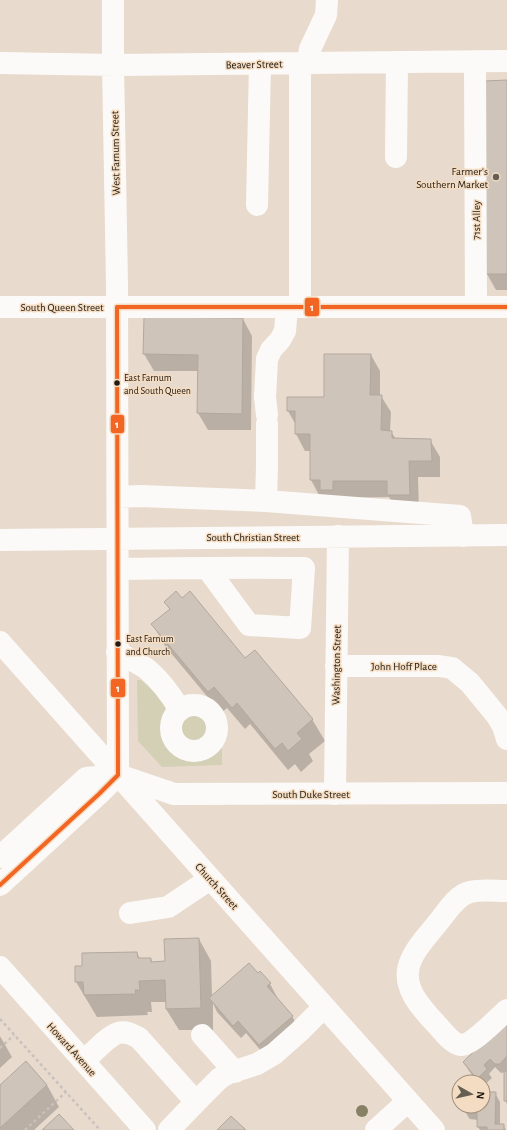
<svg xmlns="http://www.w3.org/2000/svg" width="507" height="1130" viewBox="0 0 507 1130" font-family="'Alegreya Sans',sans-serif">
	<style>
		.green { fill: #d4d0b6 }
		.shadow { fill: #0003 }
		.building { fill: #cec4b9; stroke: #b2a89d }
		.lines { fill: none; stroke-linecap: round; stroke-linejoin: round }
		.path { stroke: #c8c1bd; stroke-width: 2.5; stroke-dasharray: 3 3; stroke-linecap: butt }
		.minor { stroke: #fcfaf8; stroke-width: 22 }
		.major { stroke: #fcfaf8; stroke-width: 22 }
		.highway { stroke: #fcfaf8; stroke-width: 22 }
		.bus-1-casing { stroke: #f3dcc2; stroke-width: 7 }
		.bus-1 { stroke: #f26522; stroke-width: 4 }
		.tree { fill: #868164 }
		.poi-dot { fill: #675e52; stroke: #f3dcc2; stroke-width: 1.5 }
		.bus-dot { fill: #221a10; stroke: #f3dcc2; stroke-width: 1.5 }
		.labels { text-anchor: middle; stroke-width: 3; stroke-linejoin: round; paint-order: stroke }
		.bus-label { font-size: 10px; fill: #221a10; stroke: #f3dcc2; text-anchor: start }
		.street-label { font-size: 11px; fill: #221a10; stroke: #f3dcc2 }
		.poi-label { font-size: 11px; fill: #221a10; stroke: #f3dcc2; text-anchor: end }
		.line-badge { stroke: #f3dcc2; stroke-width: 1.5 }
		.badge-label { font-size: 11px; text-anchor: middle; font-weight: bold; fill: #fff }
	</style>
	<rect width="100%" height="100%" fill="#e8dbcd"/>
	<path class="green" d="M137,680H141C148,687 158,694 163,702C173,719 157,735 176,751C185,758 194,758 205,755C211,754 220,744 222,738V765L162,767L138,741Z
		M176 729a18 18 0 1 1 36 0a18 18 0 1 1-36 0Z"/>
	<path class="shadow" d="M507,81V290H496L487,274Z
		M145,318L243,319L252,336L251,430H208L198,413L199,371H154L144,354Z
		M371,355L380,371V396H381L391,412L390,432H391L396,439L430,440L440,457V477H418L419,511L397,512L389,497L342,498L320,497L311,480V451H305L296,434V425L288,411L325,398Z
		M165,602L245,659L312,719L325,741L309,754L313,761L301,772L295,764L288,770L250,724L245,729L227,708L221,713L165,646L153,625L170,610Z
		M199,939L211,961L212,996L260,972L270,984L277,997L276,998L292,1016L299,1029L267,1058L246,1033L241,1038L217,1012L213,1003V1030H179L166,1009V1002H151L152,1012H147L148,1015L97,1017L76,982L83,967L137,953L140,959H151L153,963L166,962Z
		M507,1024V1070L506,1072H507V1104L505,1100V1072L501,1073L495,1067L489,1074L492,1078L483,1086V1082H478L469,1071L464,1063Z
		M0,1036L12,1057L0,1068Z
		M26,1063L47,1085L59,1107L34,1130H0V1086Z
		M483,1093H495L500,1102V1125H503L506,1130H480L478,1127V1120L470,1119L469,1118L463,1108L464,1106H483Z"/>
	<path class="building" d="M507,80V274H486L484,81Z
		M144,317L243,318L242,414L197,413L198,355L143,354Z
		M324,354H371L370,395H382L381,430L392,431V438L431,439L432,461H409L410,495H387V481H333V490H320V480H310V434H295V411H287V397H324Z
		M176,591L182,598L190,591L245,658L255,650L313,719L297,733L302,739L288,751L282,743L275,749L237,703L232,708L214,687L208,692L151,624L170,609L164,602Z
		M199,938L201,1008L166,1009L165,980L139,981L140,990H135L136,994L84,995L83,982H75V966H82V953L137,952L138,958H151V962L165,961L164,939Z
		M249,963L258,973L260,971L271,983L267,986L293,1016L259,1045L238,1021L233,1026L209,998Z
		M505,1021L507,1023V1056L500,1064H495L490,1059L484,1065L487,1069L477,1079L463,1062Z
		M26,1061L47,1085L0,1128V1085Z
		M504,1071H507V1101H504Z
		M483,1092H496L495,1124H504V1130H487V1127H477V1111H464L462,1109V1106H483Z
		M59,1114L74,1130H42Z
		M231,1116L246,1130H217Z"/>
	<g class="lines">
		<path class="path" d="M0,1019L100,1130
			M0,1048L14,1035
			M25,1130L66,1092"/>
		<path class="minor" d="M113,0V65L117,285L118,775
			M475,62L476,307
			M0,63L116,65L507,61
			M300,63V307
			M308,64L310,49L326,15L327,0
			M396,157L397,62
			M257,205L260,64
			M267,415L265,397L267,359L271,350L280,340L285,331L287,307
			M118,497L140,496L266,501L460,516L463,536
			M266,501L267,466V424
			M0,540L507,535
			M118,569C180,568 242,567 304,568L300,628L249,625L207,568
			M117,652C127,658 139,663 148,670C161,681 171,695 180,710
			M336,666H439L452,668L470,683L497,716L503,726L507,739
			M171 728a23 23 0 1 1 46 0a23 23 0 1 1-46 0Z
			M335,794L338,536
			M507,891C495,891 482,889 470,892C457,895 448,910 440,920C430,933 417,945 411,960C399,986 422,1009 438,1026C443,1032 453,1044 461,1045C472,1045 498,1018 507,1010
			M130,913L168,907L210,879
			M0,967L145,1130
			M202,1035L235,1072
			M84,1061C92,1054 108,1036 118,1033C126,1031 132,1034 139,1038L196,1102L169,1130
			M196,1102L220,1078L229,1073L257,1064L274,1054L300,1031L324,1007
			M376,1130L408,1101"/>
		<path class="major" d="M0,307H507
			M0,857L86,778L118,775L174,794L507,793
			M0,885L99,794L118,775"/>
		<path class="highway" d="M0,642L434,1130"/>
		<g class="bus-1-casing">
			<path id="bus-1" d="M117,307L118,775
				M117,307H507
				M0,885L99,794L118,775"/>
		</g>
		<use href="#bus-1" class="bus-1"/>
	</g>
	<circle class="tree" cx="362" cy="1111" r="6"/>
	<circle class="poi-dot" cx="496" cy="177" r="4"/>
	<g class="bus-dot">
		<circle cx="117" cy="383" r="3.5"/>
		<circle cx="118" cy="644" r="3.5"/>
	</g>
	<g class="labels">
		<g class="bus-label">
			<text x="124" y="381">East Farnum<tspan x="124" dy="13">and South Queen</tspan></text>
			<text x="126" y="642">East Farnum<tspan x="126" dy="13">and Church</tspan></text>
		</g>
		<g class="street-label">
			<text transform="translate(254 64) rotate(-1)" y="4">Beaver Street</text>
			<text transform="translate(115 153) rotate(-91)" y="4">West Farnum Street</text>
			<text transform="translate(476 220) rotate(-90)" y="4">71st Alley</text>
			<text x="62" y="311">South Queen Street</text>
			<text x="253" y="541">South Christian Street</text>
			<text transform="translate(336 665) rotate(-89)" y="4">Washington Street</text>
			<text x="404" y="670">John Hoff Place</text>
			<text x="311" y="798">South Duke Street</text>
			<text transform="translate(217 886) rotate(48)" y="4">Church Street</text>
			<text transform="translate(72 1049) rotate(48)" y="4">Howard Avenue</text>
		</g>
		<g class="poi-label">
			<text x="488" y="175">Farmer's<tspan x="488" dy="13">Southern Market</tspan></text>
		</g>
	</g>
	<g class="line-badge">
		<rect x="304" y="297" width="16" height="20" rx="4" fill="#f26522"/>
		<rect x="110" y="414" width="15" height="20" rx="4" fill="#f26522"/>
		<rect x="110" y="678" width="16" height="20" rx="4" fill="#f26522"/>
	</g>
	<g class="badge-label">
		<text x="312" y="311">1</text>
		<text x="117" y="428">1</text>
		<text x="118" y="692">1</text>
	</g>
	<g transform="translate(471 1094) rotate(98)"><circle r="19" fill="#f3dcc2" stroke="#9f8e7b"/>
	<path d="M0-3L7 15L0 10L-7 15Z" fill="#675e52"/>
	<text y="-6" font-size="11" font-weight="bold" text-anchor="middle" fill="#221a10">N</text>
	</g>
</svg>
